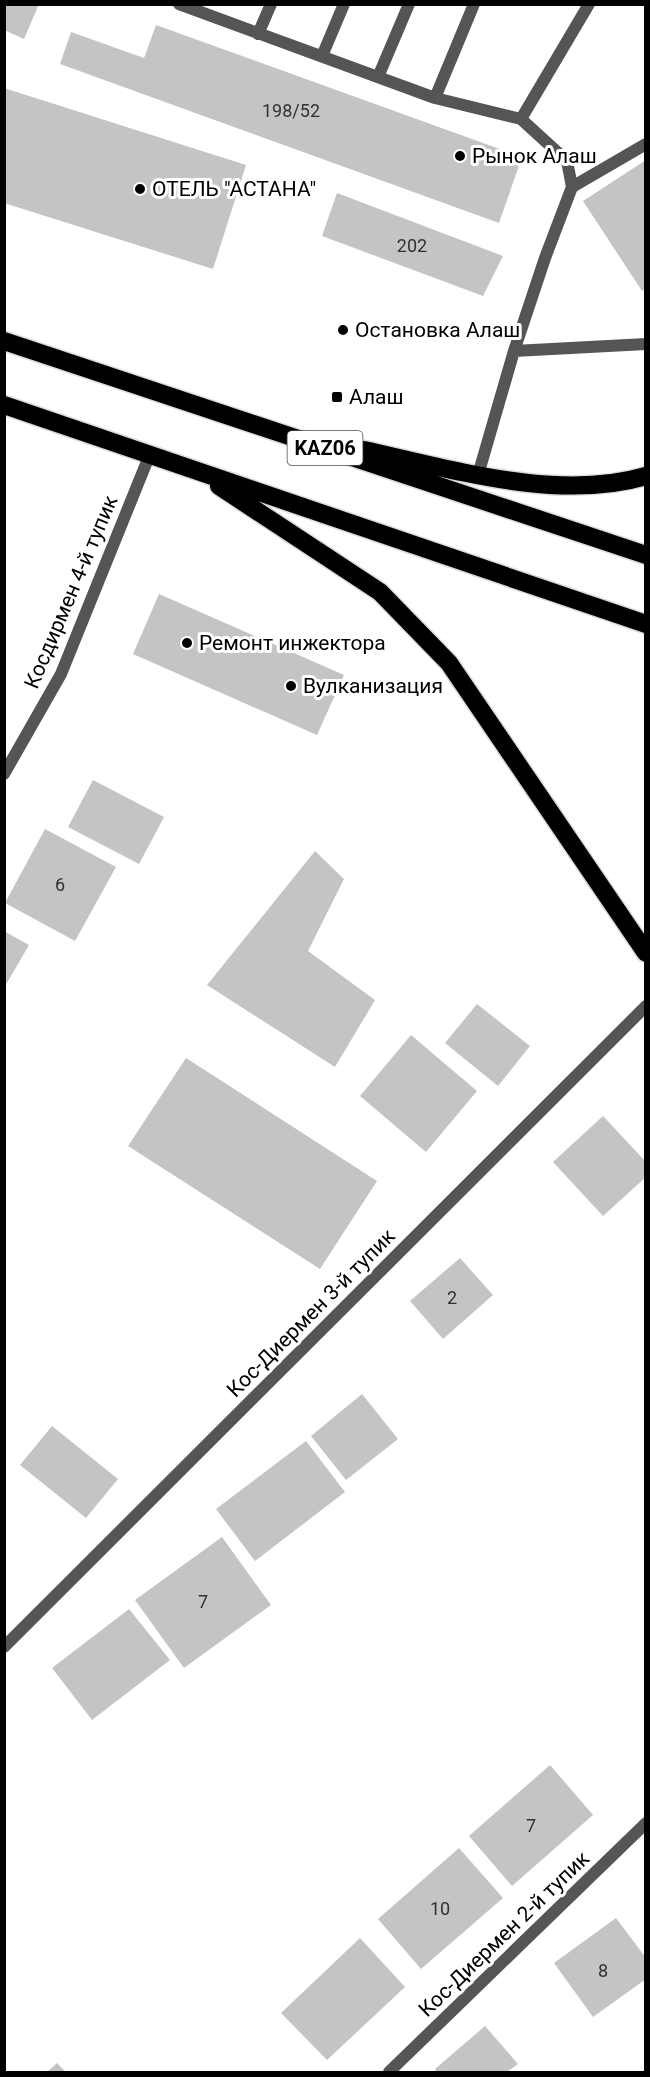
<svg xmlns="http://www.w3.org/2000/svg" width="650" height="2077" viewBox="0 0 650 2077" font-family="Roboto,sans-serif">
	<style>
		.building { fill: #c4c4c4 }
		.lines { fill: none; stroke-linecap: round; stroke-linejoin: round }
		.highway-casing { stroke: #dbdbdb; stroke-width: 21 }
		.lane { stroke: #555; stroke-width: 12 }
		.street { stroke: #555; stroke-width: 12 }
		.highway { stroke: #000; stroke-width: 18 }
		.poi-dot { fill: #000; stroke: #fff; stroke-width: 2 }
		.labels { text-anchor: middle; stroke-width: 6; stroke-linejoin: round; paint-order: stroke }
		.number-label { font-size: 18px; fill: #313131 }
		.shield { fill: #fff; stroke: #4c4c4c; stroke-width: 1.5 }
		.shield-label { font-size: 20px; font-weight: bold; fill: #000 }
		.poi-label { font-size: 21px; fill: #000; stroke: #fff; text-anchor: start }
		.street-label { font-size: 21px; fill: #000; stroke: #fff }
	</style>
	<rect width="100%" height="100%" fill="#fff"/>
	<path class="building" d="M4,4H39L24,39L4,30Z
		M156,25L522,157L499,223L60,64L71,32L144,58Z
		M4,88L246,165L213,269L4,203Z
		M646,160V289L642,291L583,201Z
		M337,193L503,256L483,296L322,236Z
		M159,594L344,675L317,735L133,654Z
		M93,780L164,817L139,864L68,827Z
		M45,829L116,867L75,941L5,903Z
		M315,851L344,879L308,951L375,1000L335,1067L207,985Z
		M4,931L29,945L4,988Z
		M477,1004L530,1046L498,1086L445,1043Z
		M411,1035L477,1091L426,1152L360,1096Z
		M186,1058L377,1181L320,1269L128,1146Z
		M603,1116L646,1162V1177L603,1216L553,1162Z
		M460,1258L493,1295L443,1339L410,1301Z
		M362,1394L398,1439L346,1480L311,1436Z
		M52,1426L118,1479L86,1518L20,1465Z
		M306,1441L345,1492L255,1561L216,1509Z
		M222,1537L271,1605L184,1668L135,1600Z
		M129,1609L170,1660L92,1720L52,1668Z
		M550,1765L593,1815L512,1886L469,1836Z
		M459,1848L503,1898L421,1969L378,1919Z
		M616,1918L646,1958V1979L593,2017L554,1963Z
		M360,1938L405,1987L327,2060L281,2013Z
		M485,2026L518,2064L507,2072H437L435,2069Z
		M57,2063L66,2072H47Z"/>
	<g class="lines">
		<g class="highway-casing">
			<path id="highway" d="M4,341L646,555
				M4,405L646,624
				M364,450C451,469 558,502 646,476
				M219,486L380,592L449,663L646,953"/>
		</g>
		<path class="lane" d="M179,4L435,98L521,119L567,161L572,187L545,258L514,351
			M258,34L271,4
			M322,56L344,4
			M378,77L409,4
			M435,98L474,4
			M521,119L589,4
			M572,187L646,144
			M478,475L514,351L646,344"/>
		<path class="street" d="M4,774L61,674L150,454
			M4,1647L646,1006
			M389,2072L646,1823"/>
		<use href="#highway" class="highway"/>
	</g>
	<g class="poi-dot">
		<circle cx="460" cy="156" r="6"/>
		<circle cx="140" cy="189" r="6"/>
		<circle cx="343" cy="330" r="6"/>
		<rect x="331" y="391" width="12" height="12" rx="3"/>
		<circle cx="187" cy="643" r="6"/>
		<circle cx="291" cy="686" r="6"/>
	</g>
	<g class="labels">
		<g class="number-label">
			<text x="291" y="117">198/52</text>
			<text x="412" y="252">202</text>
			<text x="60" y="891">6</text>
			<text x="452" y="1304">2</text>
			<text x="203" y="1608">7</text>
			<text x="531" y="1832">7</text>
			<text x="440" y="1915">10</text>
			<text x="603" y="1977">8</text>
		</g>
		<rect class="shield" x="287.5" y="431" width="75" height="34" rx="4.5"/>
		<g class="shield-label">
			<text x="325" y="455">KАZ06</text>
		</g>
		<g class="poi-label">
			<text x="472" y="163">Рынок Алаш</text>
			<text x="152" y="196">ОТЕЛЬ "АСТАНА"</text>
			<text x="355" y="337">Остановка Алаш</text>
			<text x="349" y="404">Алаш</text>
			<text x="199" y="650">Ремонт инжектора</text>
			<text x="303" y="693">Вулканизация</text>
		</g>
		<g class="street-label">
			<text transform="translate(71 592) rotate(-67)" y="7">Косдирмен 4-й тупик</text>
			<text transform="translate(311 1313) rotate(-45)" y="7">Кос-Диермен 3-й тупик</text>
			<text transform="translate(504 1934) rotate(-44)" y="7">Кос-Диермен 2-й тупик</text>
		</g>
	</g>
	<rect width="650" height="2077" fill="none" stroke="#000000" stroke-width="12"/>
</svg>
